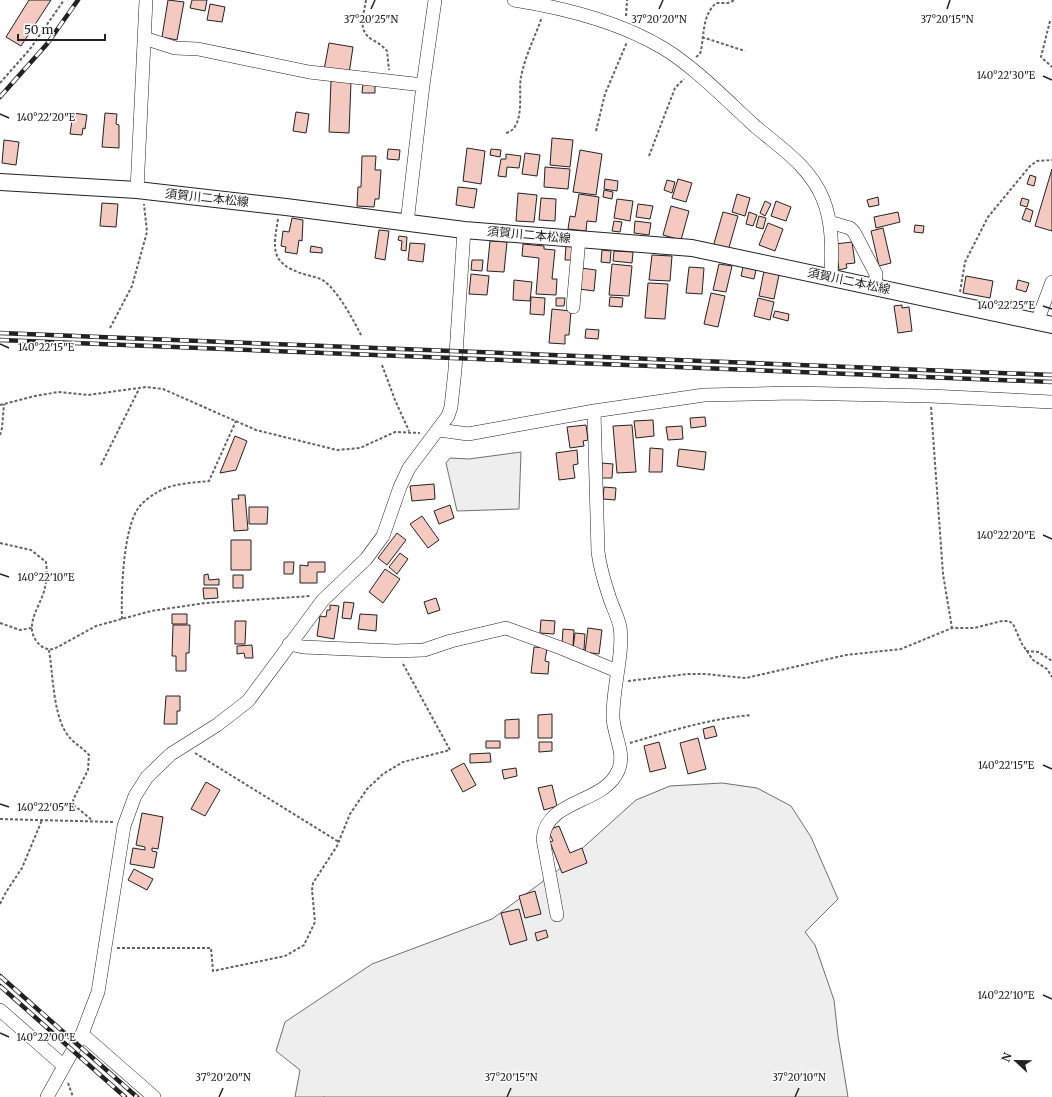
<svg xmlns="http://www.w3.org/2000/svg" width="1052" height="1097" viewBox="0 0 1052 1097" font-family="Merriweather,'Noto Sans JP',serif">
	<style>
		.green { fill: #eee; stroke: #6f6f6f }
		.building { fill: #f3c9c0; stroke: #222 }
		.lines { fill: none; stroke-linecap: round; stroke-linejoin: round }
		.minor-casing { stroke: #222; stroke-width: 14 }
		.major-casing { stroke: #222; stroke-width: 18 }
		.path { stroke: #646464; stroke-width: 2; stroke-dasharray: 3 2; stroke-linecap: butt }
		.minor { stroke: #fff; stroke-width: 13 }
		.major { stroke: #fff; stroke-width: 16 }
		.rail-casing { stroke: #222; stroke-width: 4.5 }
		.rail { stroke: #fff; stroke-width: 3; stroke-dasharray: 9; stroke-linecap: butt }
		.power { stroke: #c62828; stroke-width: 1; stroke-dasharray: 14 3 2 3; stroke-linecap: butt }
		.ticks { fill: none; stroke: #222; stroke-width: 1.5 }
		.labels { text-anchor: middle; stroke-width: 3; stroke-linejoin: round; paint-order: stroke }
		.street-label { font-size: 12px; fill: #222; stroke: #fff }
		.ticks-label { font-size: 10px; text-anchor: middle; fill: #222; stroke: #fff; stroke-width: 3; stroke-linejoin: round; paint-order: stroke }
	</style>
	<rect width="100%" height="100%" fill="#fff"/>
	<path class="green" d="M521,452L519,509L457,511L446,463L450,458L469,459Z
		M722,783L757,788L791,806L811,837L838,899L805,932L815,945L834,1000L838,1036L848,1097H295L300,1070L276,1051L285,1022L372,964L492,919L557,871L636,800L670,786Z"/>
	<path class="building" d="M29,0H51L21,46L6,37Z
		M168,0L184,2L177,40L162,37Z
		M192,0H207L205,11L190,8Z
		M210,4L225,7L222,22L207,20Z
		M329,43L353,47L349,74L324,70Z
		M331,81L351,82L349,133L329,132Z
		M363,84H375V93H362Z
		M296,112L309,114L306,133L293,131Z
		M73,113L87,115L85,129L83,128L82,135L70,134Z
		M105,113L117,114L116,124L119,125V148L102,147Z
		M552,138L573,140L570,167L550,165Z
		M4,140L19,142L16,165L2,163Z
		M467,148L485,151L481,184L463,181Z
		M388,149L400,150L399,160L387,159Z
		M491,149L501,150L500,157L490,155Z
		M580,150L602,154L596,195L573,192Z
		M525,153L540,155L537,176L522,174Z
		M506,154L521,156L519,168L507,167L506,177L498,176L501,159H506Z
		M362,156H376L375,170H381L379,199H375L374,207L357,206L358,187H361Z
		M545,167L570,169L568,189L544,187Z
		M1052,169V231L1035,226Z
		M1030,175L1036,177L1034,186L1027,184Z
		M605,179L618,181L617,191L604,189Z
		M678,179L692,183L686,202L672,198Z
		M667,180L675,182L672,193L664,190Z
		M458,187L477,189L474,208L456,205Z
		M604,190L613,192L612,199L603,197Z
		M518,193L537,195L534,222L516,221Z
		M579,194L599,197L596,222L587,221L586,231L568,229L570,216L575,217Z
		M737,194L750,198L745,216L732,212Z
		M878,197L879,205L869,207L867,200Z
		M541,198L556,199L555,221L539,220Z
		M1022,198L1029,200L1027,207L1020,205Z
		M617,199L633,201L630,221L614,218Z
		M765,201L771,204L765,216L760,213Z
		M776,201L791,207L786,221L771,216Z
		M102,203L118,204L116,227L100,226Z
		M638,204L653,206L650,219L636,217Z
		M671,206L689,211L681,240L663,235Z
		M1026,208L1033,211L1030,222L1022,219Z
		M723,212L738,216L728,251L713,247Z
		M749,212L757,215L753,226L746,224Z
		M898,212L900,222L876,228L874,217Z
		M759,216L766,218L763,229L756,227Z
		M292,218L303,220L302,241L299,240L297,254L285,252L286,247L281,246L283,231L289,232Z
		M614,221L622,222L620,232L612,231Z
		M635,221L651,223L649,235L634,233Z
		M768,223L783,229L775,251L759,245Z
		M915,225L924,226L923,233L914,232Z
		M883,228L891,263L879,266L871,231Z
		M379,230L389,231L385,260L375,258Z
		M399,236L407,237L406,251L401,250L402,241L398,240Z
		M490,241L507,242L504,272L487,271Z
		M852,242L855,263L846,264L847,268L839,270L835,244Z
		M410,243L425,244L423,262L408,260Z
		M523,244L544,246V249L555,250L552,279H557L556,295L536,294L539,258L522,256Z
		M311,246L322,248V253L310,252Z
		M566,246L575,247L574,260H565Z
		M602,250L611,251L610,263L601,262Z
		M614,251L633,252L632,263L613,261Z
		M652,255L672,256L670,281L649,280Z
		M472,260H483L482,271L471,270Z
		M612,264L632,266L629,296L609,295Z
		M719,264L732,266L726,292L713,290Z
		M689,267L704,268L702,294L686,293Z
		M743,267L756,270L754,279L741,276Z
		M581,268L596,270L594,291L579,289Z
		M764,271L779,275L774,299L759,296Z
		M471,274L489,276L487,295L469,294Z
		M966,276L993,281L990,298L963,293Z
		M514,280L532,282L530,301L513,300Z
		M1018,280L1029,283L1026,292L1016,289Z
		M648,283L668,284L665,319L645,318Z
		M711,293L725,296L718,327L704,324Z
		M531,297L545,298L544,315L530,314Z
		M610,297L623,298L622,307L609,306Z
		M556,298H565L564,306H556Z
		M758,298L774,302L770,320L754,316Z
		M902,305V308L909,307L912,331L898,333L894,306Z
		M552,309L571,311L569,335H565V344L549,343Z
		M775,311L789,314L788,321L773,317Z
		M586,329L599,330L598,339L585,338Z
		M705,417L706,426L691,428L690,418Z
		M653,420L654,436L636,438L634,421Z
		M586,425L588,440L583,441L584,446L570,448L567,427Z
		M632,425L636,472L617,473L613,426Z
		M682,426L683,439L668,440L666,427Z
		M235,436L247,441L236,470L220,473Z
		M650,448L663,449L662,472H649Z
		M679,449L706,452L704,470L677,466Z
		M577,450L578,464L573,465L575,478L559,480L556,453Z
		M602,463L613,464L612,478H601Z
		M434,484L435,499L412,501L410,486Z
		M604,487L616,488L615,500L603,499Z
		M238,495H245L248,530L234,531L232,499H239Z
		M450,505L454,518L439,524L434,511Z
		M249,507H268L267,524H249Z
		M422,516L439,540L428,548L410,524Z
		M397,533L406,540L387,565L378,558Z
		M231,540H251V570H231Z
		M400,553L408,559L397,574L389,567Z
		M284,562H294L293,574H284Z
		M308,562H325V572H317V583H300V565L308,566Z
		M385,569L400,579L383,603L369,592Z
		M208,574L209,580L219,579V585H204V575Z
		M233,575H243V588H233Z
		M203,588H217L218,598L204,599Z
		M436,598L440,610L428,614L424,602Z
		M344,602L354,603L351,619L342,618Z
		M330,605L339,606L334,639L317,636L320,616L326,617L327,610H330Z
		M172,614H187V624H172Z
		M360,614L377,615L376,631L358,629Z
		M541,620L555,621L554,634L540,633Z
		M235,621H246L245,644H235Z
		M173,625H190L189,653H186V671H176V656H172Z
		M588,628L602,630L599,654L585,652Z
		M563,629L574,630L573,646L562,644Z
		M575,633L585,634L584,650L573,649Z
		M252,645L253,658H245L244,653L237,654V646Z
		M534,647L547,648L545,661L549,662L548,674L531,673Z
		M166,696H180V711H177V724H164Z
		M552,714V738H538V715Z
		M519,719V738H505V720Z
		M714,726L717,736L705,739L703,729Z
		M698,738L706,769L688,774L680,743Z
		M486,741H500V748H486Z
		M539,742H552V751L539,752Z
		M659,742L666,768L650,772L644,746Z
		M490,753L491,762L470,763V754Z
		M464,763L476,785L463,792L451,770Z
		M516,768L517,776L504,779L502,770Z
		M206,782L220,790L205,816L191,809Z
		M552,785L557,806L544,810L538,788Z
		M142,813L163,817L158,849L152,848V851L157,852L154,868L130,864L133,848L145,850V847L136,845Z
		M559,826L570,853L582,848L587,863L562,873L550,842L553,841L548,830Z
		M134,869L153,879L147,890L128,880Z
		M535,891L541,914L525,918L519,896Z
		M519,909L527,940L510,945L501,913Z
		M546,930L548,937L537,941L535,933Z"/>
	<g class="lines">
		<g class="minor-casing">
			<path id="minor" d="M514,0C565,8 618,21 663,48C696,68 727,101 756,127C782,149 810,167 823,199C833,223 832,252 831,277
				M144,38L175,48L198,49L309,72L423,85
				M137,190L146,0
				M829,222L850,228L854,232L876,274L875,287
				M407,223L423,85L435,0
				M573,307L579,239
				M1037,322L1052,282
				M439,430L468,434L594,411L704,395L792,393L930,396L1052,402
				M289,644L303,647L395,651L424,650L451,641L506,628L561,648L617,671
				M557,915L543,839C546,799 604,804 618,771C626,754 614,736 613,718C612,690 624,653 620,627C618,617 612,606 609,596C604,581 600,567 598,552L594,411
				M0,1010L64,1066
				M82,1034L154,1097
				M47,1097L82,1034L98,992L124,826L135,796L147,777L171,754L217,725L248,701L323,600L366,559L383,536L400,487L409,468L448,416L451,407L455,370L464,230"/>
		</g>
		<g class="major-casing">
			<path id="major" d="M0,182L137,190L286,207L464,230L692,248L1052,325"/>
		</g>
		<path class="path" d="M366,0C364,15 357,29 371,39C377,42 383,46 387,51L389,70
			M626,16L627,0
			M1050,21L1041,57L1052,67
			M702,37L745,51
			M696,57L700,54C705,36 701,17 716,3H728L735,0
			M0,83L30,49L64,0
			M596,131L605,94L627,42
			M506,133C526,128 518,91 521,77C525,56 535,37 542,17
			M649,156L675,88L684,79
			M278,219C273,249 270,263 303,274C310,276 318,277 324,281C338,291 354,321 362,337
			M960,292L965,262L988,217L1030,166L1037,161L1052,160
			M110,328L132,286L147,232L144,204
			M382,365L395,400L409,431
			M0,405L35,396L58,392L88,395L146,387L163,389L256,430L337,450L360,448L395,432L420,433
			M931,407L943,574L952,628
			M0,435L2,428L4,404
			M101,465L140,387
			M0,543L31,550L46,562C47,569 47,579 45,587C42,605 22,625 38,643C42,648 48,650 54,649L96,626L151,611L205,603L311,596
			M122,619C121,593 123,525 140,506C144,501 151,496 156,493C171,483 192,483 209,481L236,421
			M0,623L20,630L32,628
			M49,650C53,674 53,710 65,731C71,742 81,746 89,755L88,770L73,800L75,806L93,821
			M1026,651L1039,652L1052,661
			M628,681L688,674H706L746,678L846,655L901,649L952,628H974L1002,621H1009L1013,624L1022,644L1033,660L1047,669L1052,677
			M630,743C670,731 709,719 751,715
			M195,753L339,842
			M0,819L113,822
			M0,904L6,892L22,868L42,820
			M117,948H211L213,971L285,956L304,945L315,922L312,890L313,883L337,846L350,814L367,789L383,774L403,762L450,750L402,662
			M68,1083L73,1097"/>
		<use href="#minor" class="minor"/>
		<use href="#major" class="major"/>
		<g class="rail-casing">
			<path id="rail" d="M0,97L47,44L78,0
				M0,333L1052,375
				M0,340L1052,382
				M0,976L137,1097
				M0,986L125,1097"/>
		</g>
		<use href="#rail" class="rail"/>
		<path class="power" d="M323,1097H324"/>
	</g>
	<path class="ticks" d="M371,9L375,0M659,9L663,0M947,9L950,0M1043,76L1052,80M0,114L9,118M1043,306L1052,309M0,344L9,348M1043,535L1052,539M0,574L9,577M1043,765L1052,769M0,804L9,807M1043,995L1052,999M0,1033L9,1037M219,1097L223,1088M507,1097L511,1088M795,1097L799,1088"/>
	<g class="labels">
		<g class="street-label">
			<text transform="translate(207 198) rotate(6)" y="4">須賀川二本松線</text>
			<text transform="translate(529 235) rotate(5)" y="4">須賀川二本松線</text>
			<text transform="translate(849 281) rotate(12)" y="4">須賀川二本松線</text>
		</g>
	</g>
	<g class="ticks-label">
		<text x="371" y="23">37°20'25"N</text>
		<text x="659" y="23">37°20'20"N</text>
		<text x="947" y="23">37°20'15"N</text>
		<text x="1006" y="79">140°22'30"E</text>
		<text x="46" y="121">140°22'20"E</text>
		<text x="1006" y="309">140°22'25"E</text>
		<text x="46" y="351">140°22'15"E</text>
		<text x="1006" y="539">140°22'20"E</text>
		<text x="46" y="581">140°22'10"E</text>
		<text x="1006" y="769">140°22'15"E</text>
		<text x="46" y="811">140°22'05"E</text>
		<text x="1006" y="999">140°22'10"E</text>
		<text x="46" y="1041">140°22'00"E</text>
		<text x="223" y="1081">37°20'20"N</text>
		<text x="511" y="1081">37°20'15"N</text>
		<text x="799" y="1081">37°20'10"N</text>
	</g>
	<g transform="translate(1016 1061) rotate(292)" stroke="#ffffff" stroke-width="3" paint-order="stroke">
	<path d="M0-3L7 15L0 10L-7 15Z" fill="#222222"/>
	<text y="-6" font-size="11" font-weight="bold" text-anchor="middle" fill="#222222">N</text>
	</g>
	<path d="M18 34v6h87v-6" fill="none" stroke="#222222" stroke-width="2"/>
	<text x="24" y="34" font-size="12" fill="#222222" stroke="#ffffff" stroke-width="3" paint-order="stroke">50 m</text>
</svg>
